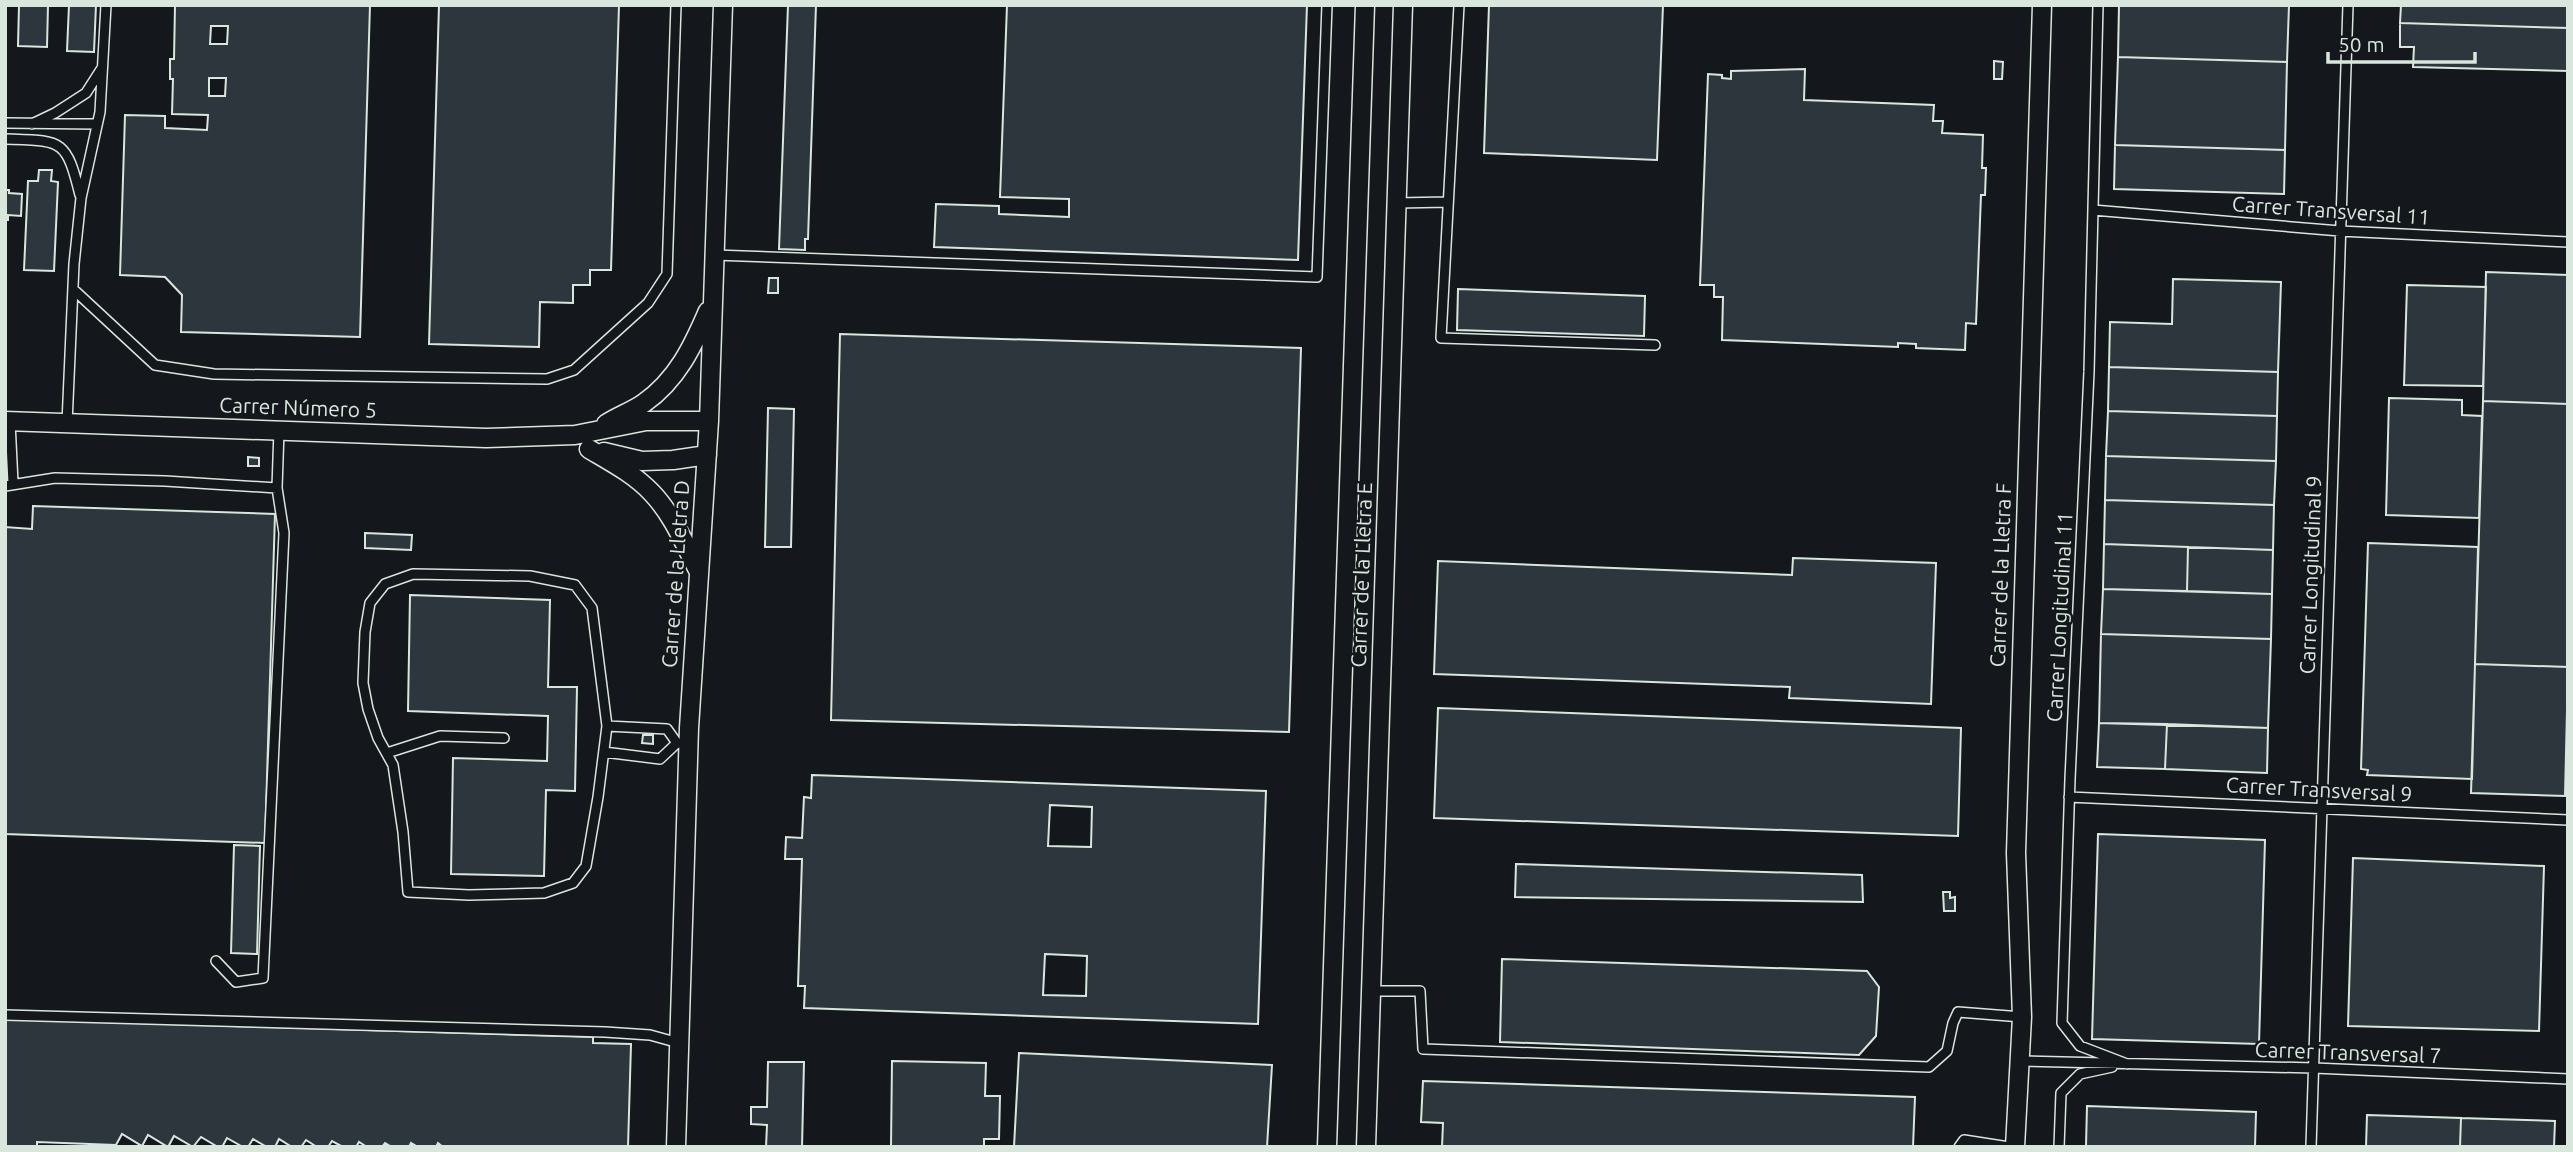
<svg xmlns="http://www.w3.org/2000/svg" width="2573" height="1152" viewBox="0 0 2573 1152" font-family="Ubuntu,sans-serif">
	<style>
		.building { fill: #2c363c; stroke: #d8e6dc; stroke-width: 2; fill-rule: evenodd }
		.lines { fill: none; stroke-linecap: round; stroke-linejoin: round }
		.service-casing { stroke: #d8e6dc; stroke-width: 12 }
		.minor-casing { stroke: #d8e6dc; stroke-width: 21 }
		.service { stroke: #14181c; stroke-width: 9 }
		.minor { stroke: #14181c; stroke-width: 18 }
		.labels { text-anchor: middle; stroke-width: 5; stroke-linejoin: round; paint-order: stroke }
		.street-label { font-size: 21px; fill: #d8e6dc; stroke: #14181c }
	</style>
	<rect width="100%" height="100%" fill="#14181c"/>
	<path class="building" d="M19,5H48L47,47L18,46Z
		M69,5H96L94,52L67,51Z
		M175,5H370L360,337L181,332L182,295L165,277L120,275L125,115L165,116V128L207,130L208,115L172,114L173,79H170V59H174ZM211,26H228L227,44H210ZM209,78H226L225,96H209Z
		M439,5H619L611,270H590V285H573V303L540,302L539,347L429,344Z
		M788,5H816L808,239H805V250L779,249Z
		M1007,5H1307L1298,260L934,247L936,204L999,206V214L1069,217V199L1000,197Z
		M1489,5H1663L1657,160L1484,153Z
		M2119,5H2289L2287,62L2118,57Z
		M2401,5H2568V28L2400,23Z
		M2400,23L2568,28V71L2413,67L2414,47H2400Z
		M2118,57L2287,62L2285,150L2115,145Z
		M1994,61L2003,62L2002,79H1994Z
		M1805,69L1804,100L1934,105L1933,121H1943L1942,133L1983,135L1982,168H1986L1985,195H1981L1976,324L1966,323L1965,350L1916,348V344L1898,343V347L1722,340L1723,297H1714V285H1700L1708,74L1722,75V78L1731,79V71Z
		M2115,145L2285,150L2284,194L2114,189Z
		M39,170H52L51,181L58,182L54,271L24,270L28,181H38Z
		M5,190H9V193L22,194L21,216L8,215V220H5Z
		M2486,272L2568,275V404L2483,401Z
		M769,278H778V293H768Z
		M2173,279L2281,282L2278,372L2109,367L2110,322L2172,324Z
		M2407,285L2486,287L2483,386L2404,385Z
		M1458,289L1645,296L1644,336L1457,330Z
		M840,334L1301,348L1289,732L831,720Z
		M2109,367L2278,372L2277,416L2108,411Z
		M2389,398L2462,400V415L2482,416L2479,518L2386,515Z
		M2483,401L2568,404V667L2475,664Z
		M768,408L794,409L791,547H765Z
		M2108,411L2277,416L2276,461L2106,456Z
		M2106,456L2276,461L2274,505L2105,500Z
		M248,457L259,458V466H248Z
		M2105,500L2274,505L2273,550L2104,544Z
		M33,506L275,514L265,843L5,834V527L32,529Z
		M365,533L412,535L411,550L365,548Z
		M2368,543L2478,547L2472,779L2367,775L2368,770L2361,769Z
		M2104,544L2188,547L2187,591L2103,589Z
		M2188,547L2273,550L2272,594L2187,591Z
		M1793,558L1936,563L1931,704L1789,698L1790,687L1434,674L1438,561L1792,575Z
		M2103,589L2272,594L2271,639L2101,634Z
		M410,595L550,600L548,687H577L575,791L546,790L544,876L451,874L453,758L547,761L548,716L408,711Z
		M2101,634L2271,639L2268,728L2099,723Z
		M2475,664L2568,667L2565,796L2471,793Z
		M1438,708L1961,728L1958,836L1434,818Z
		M2099,723L2167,724L2165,769L2097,767Z
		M2167,724L2268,728L2267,773L2165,769Z
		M643,735H653V744L642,743Z
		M812,775L1266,791L1258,1024L804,1008L805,986H798L802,859H785L786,837L802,838L804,797L811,798ZM1050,805L1092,807L1091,847L1048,846ZM1045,954L1087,956L1086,996L1043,995Z
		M2098,834L2265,840L2259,1044L2092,1039Z
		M234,845L260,846L257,954L231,953Z
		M2353,858L2544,866L2539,1031L2348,1026Z
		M1516,864L1862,875L1863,902L1515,897Z
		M1943,892H1950V898L1955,897V911H1944Z
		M1502,959L1867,971L1879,987L1876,1036L1859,1055L1500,1042Z
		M5,1019L593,1037V1043L631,1044L628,1147H443L438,1143L436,1147H418L411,1143L409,1147H392L385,1143L382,1147H367L359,1142L356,1147H343L332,1141L328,1147H317L306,1140L301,1147H292L279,1139L275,1147H267L253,1139L248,1147H243L227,1138L222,1147H218L201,1137L193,1147L174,1136L168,1147L148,1135L142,1146L122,1134L116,1145L37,1142V1147H5Z
		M1019,1053L1272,1065L1267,1147H1014Z
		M892,1061L986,1063L985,1096H1000L999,1139H984V1147H891Z
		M768,1062H804L802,1147H766L767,1125L751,1124V1107H767Z
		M1423,1081L1915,1097L1913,1147H1442L1443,1123L1421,1122Z
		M2087,1106L2256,1112L2255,1147L2086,1146Z
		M2367,1115L2461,1118L2460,1147H2366Z
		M2461,1118L2555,1121L2554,1147H2460Z"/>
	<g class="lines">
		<g class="service-casing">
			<path id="service" d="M1459,5L1441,338L1655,345
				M2098,5L2089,372L2070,779L2062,1023L2080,1046L2127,1064
				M5,123L97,124
				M32,124L55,113L86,93L102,68
				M5,139C62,141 66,138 80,195
				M1397,203L1448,202
				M2093,210L2340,231L2568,242
				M714,255L1317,277L1327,5
				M73,289L155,365L214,374L547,379L574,370L648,303L667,274L676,5
				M10,422L13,483
				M67,423L74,264L81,198L100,112L106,5
				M5,486L55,478L165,481L277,488L279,430
				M413,574L530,576L575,585L592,608L607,726L598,797L586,866L573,883L544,893L469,895L408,892L403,832L393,765L378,738L368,709L363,683L365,632L370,603L385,584Z
				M607,726L667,729L677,743
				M604,752L660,759L677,743L689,744
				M387,753L440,736L504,738
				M2069,797L2568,820
				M216,961L236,982L263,978L284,533L277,488
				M1371,991H1420L1423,1049L1929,1067L1947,1051L1953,1023L1958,1012L2022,1017
				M5,1015L605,1032L650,1035L679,1043
				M2020,1061L2314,1068L2568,1079
				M1959,1147L1964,1140L2009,1147
				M2059,1147L2061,1093L2080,1074L2112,1067
				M2311,1147L2348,5"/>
		</g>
		<g class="minor-casing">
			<path id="minor" d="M5,421L486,438L575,435L646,421H709
				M606,424C618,416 633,411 644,403C677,380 693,346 708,311
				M589,449C611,462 634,474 652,493C673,515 685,545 699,572
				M604,452L642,461L673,460L707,455
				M676,1147L689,728L709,421L723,5
				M1327,1147L1365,5
				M1366,1147L1403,5
				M2015,1147L2022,1017L2016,853L2042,5"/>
		</g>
		<use href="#service" class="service"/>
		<use href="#minor" class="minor"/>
	</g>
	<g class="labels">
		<g class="street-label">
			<text transform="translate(2331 211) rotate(4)" y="7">Carrer Transversal 11</text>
			<text transform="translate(298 408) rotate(2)" y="7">Carrer Número 5</text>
			<text transform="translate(676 574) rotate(-86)" y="7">Carrer de la Lletra D</text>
			<text transform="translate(1362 575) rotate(-88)" y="7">Carrer de la Lletra E</text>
			<text transform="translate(2001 575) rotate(-88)" y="7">Carrer de la Lletra F</text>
			<text transform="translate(2311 575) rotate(-88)" y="7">Carrer Longitudinal 9</text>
			<text transform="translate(2060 617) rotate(-87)" y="7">Carrer Longitudinal 11</text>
			<text transform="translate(2319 790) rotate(3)" y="7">Carrer Transversal 9</text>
			<text transform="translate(2348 1053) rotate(2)" y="7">Carrer Transversal 7</text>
		</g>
	</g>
	<rect width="2573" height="1152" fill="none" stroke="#d8e6dc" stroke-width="14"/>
	<path d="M2328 52v10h147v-10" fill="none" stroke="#d8e6dc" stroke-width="3.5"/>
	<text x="2338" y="52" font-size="21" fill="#d8e6dc" stroke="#14181c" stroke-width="5" paint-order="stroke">50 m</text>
</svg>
